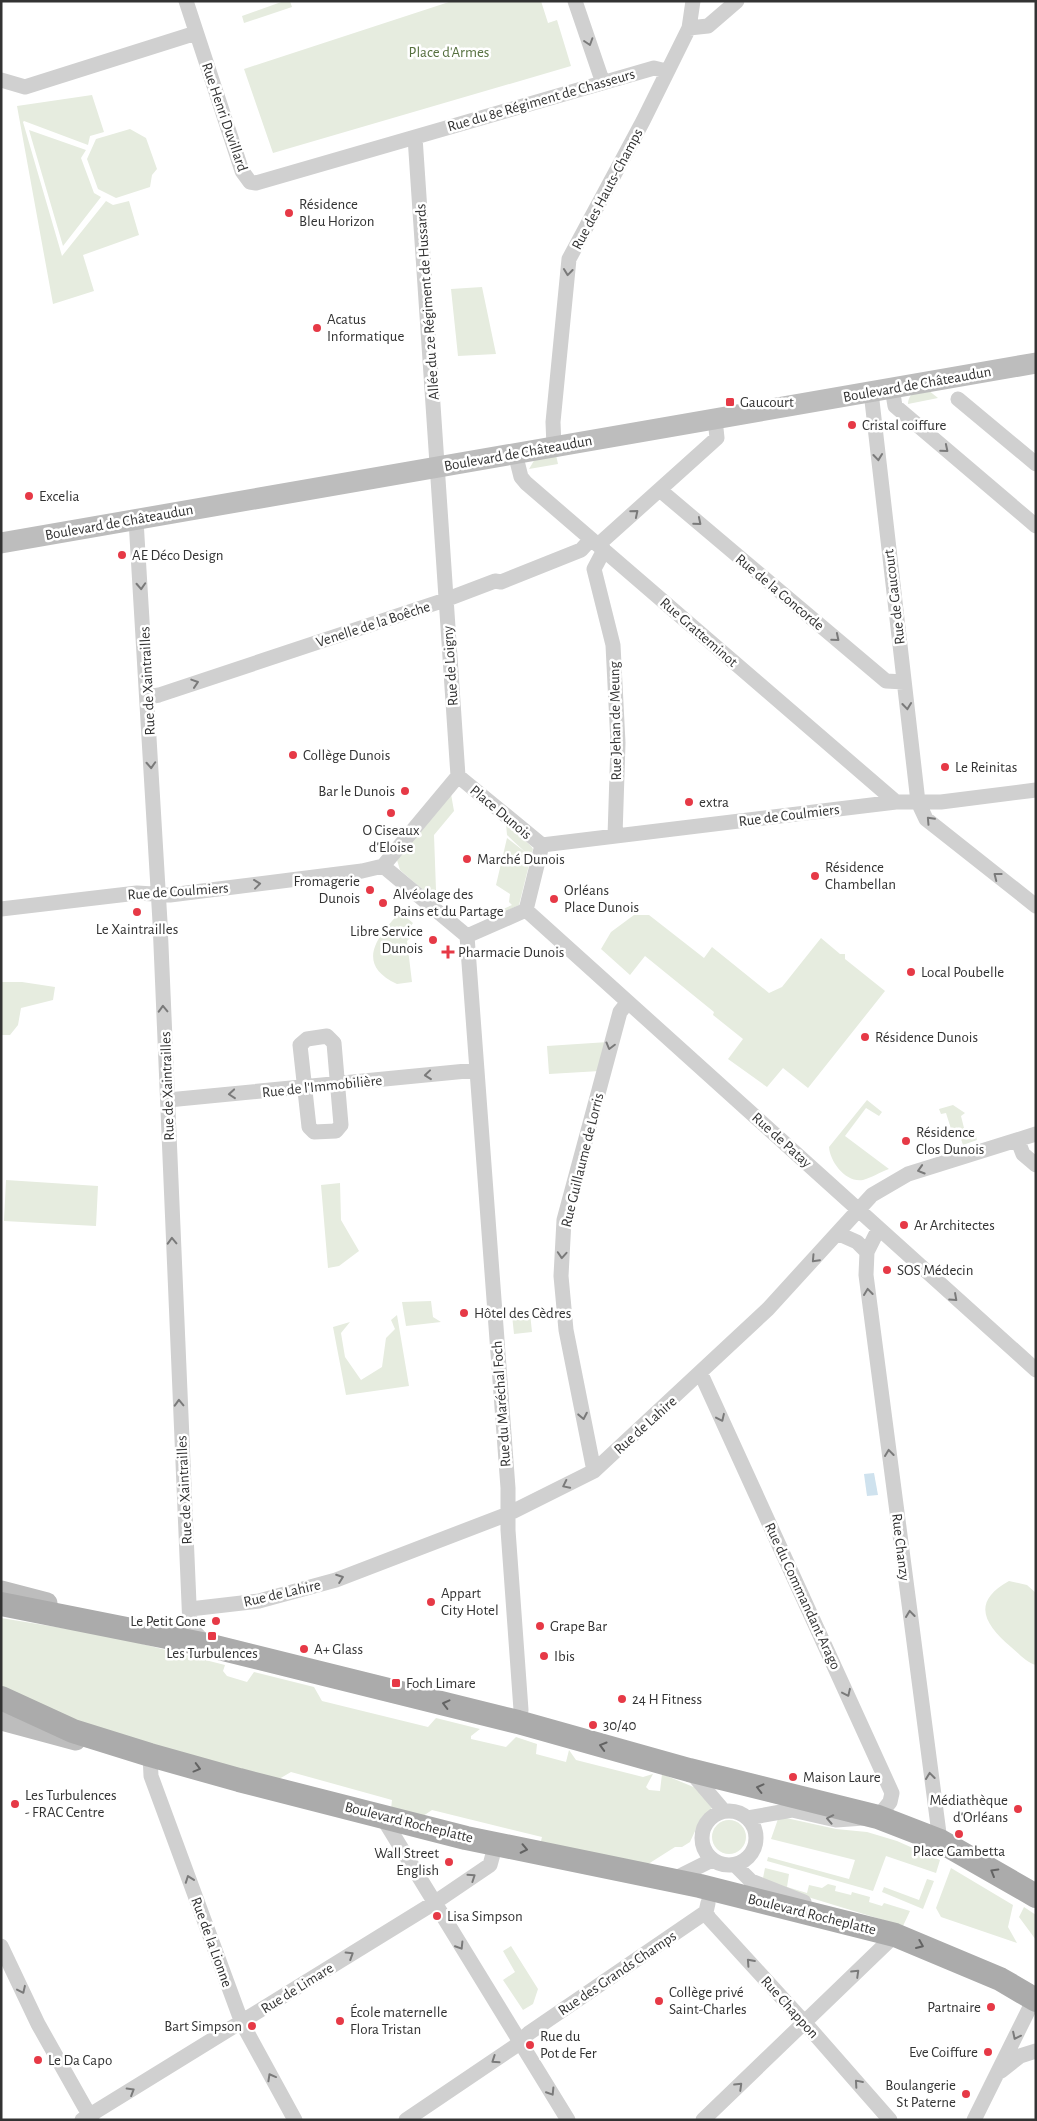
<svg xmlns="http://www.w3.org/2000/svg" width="1037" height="2121" viewBox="0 0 1037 2121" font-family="'Alegreya Sans',sans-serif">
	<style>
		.green { fill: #e6ecdf }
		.water { fill: #cfe2ee }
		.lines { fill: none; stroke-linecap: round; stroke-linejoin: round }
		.street { stroke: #d0d0d0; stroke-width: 15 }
		.secondary { stroke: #bdbdbd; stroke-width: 21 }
		.primary { stroke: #ababab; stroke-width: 24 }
		.oneway { stroke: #7a7a7a }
		.oneway2 { stroke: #636363 }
		.poi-dot { fill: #e63946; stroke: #fff; stroke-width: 2 }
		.labels { text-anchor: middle; stroke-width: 5; stroke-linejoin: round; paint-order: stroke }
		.park-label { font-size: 15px; fill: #56703f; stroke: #fff }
		.street-label { font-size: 15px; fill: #333; stroke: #fff }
		.poi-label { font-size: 15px; fill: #333; stroke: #fff; text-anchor: start }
	</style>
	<rect width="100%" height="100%" fill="#fff"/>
	<path class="green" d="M284,1H290L292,7L244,23L242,16Z
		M452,1H541L548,23L557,20L571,66L273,153L244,69Z
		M92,95L104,132L90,136L88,145L24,121L23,122L62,256L106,201L113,205L129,201L139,235L83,255L94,291L53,304L17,106Z
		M130,129L146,138L157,169L152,175L150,187L116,198L98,189L87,159L96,139Z
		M29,130L86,150L81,158L94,193L101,197L63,246Z
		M482,287L496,354L458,356L451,289Z
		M928,390L938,398L908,404C909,391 918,391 928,390Z
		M556,455L558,464L529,469L535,459Z
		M451,794L454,811L434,835L436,890L430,896L400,870L397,860Z
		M506,824L531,846L533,849L519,905L502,913L501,910L512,905L509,902L510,894L496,885L507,838L525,852L507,835Z
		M400,912L413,923L407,931L413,935L407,941L412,982L397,984C354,964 378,936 400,912Z
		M634,915H649L704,958L712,947L769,993L782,987L821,938L840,954H845V959L885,991L808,1088L783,1068L767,1087L728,1059L743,1039L713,1015L714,1012L645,956L630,975L601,949L611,932Z
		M1,982H22L55,987L53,1000L21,1008L18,1025L10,1035H1Z
		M608,1042L600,1071L549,1074L547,1046Z
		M867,1100L882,1112L879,1116L866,1108L845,1136L889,1169C880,1172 871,1178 863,1180C846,1183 830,1162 829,1147Z
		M953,1105L965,1113L961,1116L966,1136L975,1132L977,1140L963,1145L959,1133L953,1135L946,1113L941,1114L939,1109Z
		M6,1180L98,1186L96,1226L4,1221Z
		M340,1183L341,1220L359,1251L339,1266L328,1268L321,1185Z
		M431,1301L433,1317L441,1322L406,1326L402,1302Z
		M530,1313L532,1332L514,1334L512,1315Z
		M397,1315L409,1386L346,1395L333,1327L350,1322L341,1333L345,1357L361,1380L382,1367L386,1338L395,1329L391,1320Z
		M1009,1581L1027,1585L1036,1593V1665C1027,1663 1018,1653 1011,1647C984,1624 971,1602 1009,1581Z
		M1,1618L111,1636L225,1665L223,1671L227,1676L247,1682L254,1672L314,1687L322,1701L428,1727L436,1718L480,1729L471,1736V1739L506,1747L516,1737L537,1744L536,1754L566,1762L569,1750L576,1760L643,1777L653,1774L646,1787L649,1790L660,1791L662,1774L696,1788L712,1808L701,1818L690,1842L682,1847H675L645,1866L540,1845L542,1837L432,1810L423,1816L391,1809L392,1800L291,1772L279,1779L94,1731L1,1692Z
		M786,1818L836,1829L867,1832L897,1841L940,1860L936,1873L886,1856L873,1891L767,1861L768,1857L849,1879L855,1860L771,1839L778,1819Z
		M712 1837a17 17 0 1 1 34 0a17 17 0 1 1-34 0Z
		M765,1868L789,1874L787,1887L807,1893L809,1885L822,1888L828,1884L836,1886L835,1891L851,1895L852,1892L870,1897L869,1902L882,1906L884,1903L910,1911L903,1926L762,1883Z
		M951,1868L1013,1905L1008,1927L1017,1943L941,1917L936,1908Z
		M927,1879L934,1881L923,1909L882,1892L884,1887L919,1900Z
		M1024,1907L1036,1915V1940L1019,1917Z
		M511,1946L538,1989L533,2004L523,2010L503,1980L515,1972L503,1951Z"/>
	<path class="water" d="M874,1473L878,1495L867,1496L864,1474Z"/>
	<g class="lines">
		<path class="street" d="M186,1L242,171L250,182L256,183L654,68L666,71
			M575,1L603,83
			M689,28L708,26L737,1
			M1,80L25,87L196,33
			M415,137L458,776
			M892,388L895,406L1036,526
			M871,392L918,802L926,819L1036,906
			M958,399L1036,464
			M554,447L553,422L569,259L643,121L689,28L693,1
			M515,453L521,477L526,483L896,802
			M661,491L886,681L904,682
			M136,520L160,922L190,1627L207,1645
			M598,545L717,438L715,419
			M604,550L594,569L613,645L618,743L615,836
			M148,697L159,695L445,600L495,581L501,582L581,550L591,539
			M458,776L542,845
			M542,845L896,802H941L1036,790
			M383,866L458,776
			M383,866L467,936
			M1,909L137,893L170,895L362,871L383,866
			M526,910L1036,1370
			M526,910L542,845
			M467,936L508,1488V1530L521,1710L518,1722
			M467,936L526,910
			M327,1036L334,1043L341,1125L336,1131L314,1132L309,1127L300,1045L307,1039Z
			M168,1100L477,1070
			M1018,1141L1023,1154L1036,1165
			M878,1230L867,1252L866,1275L940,1841
			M839,1234L857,1242L867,1252
			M701,1374L892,1793L890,1802L878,1817L836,1820L792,1810L748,1818
			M594,1471L566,1330L561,1276L564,1220L620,1012L628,1002
			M190,1609L259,1601L336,1580L508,1514L594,1471L768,1309L872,1195L908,1174L1036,1134
			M150,1755L151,1776L242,2023L295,2120
			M689,1770L724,1811
			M702 1838a27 27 0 1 1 54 0a27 27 0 1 1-54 0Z
			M381,1815L568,2120
			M735,1865L751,1881L804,1902
			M672,1880L712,1860
			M708,1903L706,1912L709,1918L805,2023L890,2120
			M1,1946L38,2024L92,2120
			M1001,2071L1020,2056L1036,2051
			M82,2120L434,1903L490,1865L496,1843
			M406,2120L514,2047L529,2033L706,1912
			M703,2120L895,1935L891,1933
			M974,2120L1034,1999"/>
		<path class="secondary" d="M1,543L1036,363
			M1,1591L47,1603
			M1,1720L76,1740"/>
		<path class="primary" d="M1,1604L207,1645L518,1722L689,1770L878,1817L940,1841L1036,1896
			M1,1698L73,1731L150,1755L239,1780L466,1838L700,1886L895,1935L1000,1979L1036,2000"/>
	</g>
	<defs><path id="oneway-chevron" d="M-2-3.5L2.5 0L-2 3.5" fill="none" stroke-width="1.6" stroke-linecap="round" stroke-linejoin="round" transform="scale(1.25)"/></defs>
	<g class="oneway">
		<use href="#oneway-chevron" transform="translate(589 42) rotate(72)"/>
		<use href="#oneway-chevron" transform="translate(568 272) rotate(96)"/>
		<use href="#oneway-chevron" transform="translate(945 449) rotate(40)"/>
		<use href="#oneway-chevron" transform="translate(878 457) rotate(84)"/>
		<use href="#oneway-chevron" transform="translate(635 513) rotate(-40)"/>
		<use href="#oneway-chevron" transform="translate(698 522) rotate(40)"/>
		<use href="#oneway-chevron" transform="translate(141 586) rotate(87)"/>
		<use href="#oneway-chevron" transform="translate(836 638) rotate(40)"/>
		<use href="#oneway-chevron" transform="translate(195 683) rotate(-18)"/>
		<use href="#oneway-chevron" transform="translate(907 706) rotate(84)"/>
		<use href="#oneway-chevron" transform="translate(151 765) rotate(87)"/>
		<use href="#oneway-chevron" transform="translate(930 820) rotate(-133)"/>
		<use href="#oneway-chevron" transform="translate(997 876) rotate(-142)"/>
		<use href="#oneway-chevron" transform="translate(257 884) rotate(-7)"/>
		<use href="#oneway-chevron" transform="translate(163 1009) rotate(-92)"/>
		<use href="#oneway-chevron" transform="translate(610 1046) rotate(105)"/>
		<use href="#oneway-chevron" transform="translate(428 1075) rotate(174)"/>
		<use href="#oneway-chevron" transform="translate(232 1094) rotate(175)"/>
		<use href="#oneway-chevron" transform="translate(921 1170) rotate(163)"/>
		<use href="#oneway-chevron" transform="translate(172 1241) rotate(-92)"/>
		<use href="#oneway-chevron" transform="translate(562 1255) rotate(94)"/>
		<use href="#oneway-chevron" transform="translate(815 1259) rotate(133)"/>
		<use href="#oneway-chevron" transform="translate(868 1292) rotate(-97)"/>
		<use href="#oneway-chevron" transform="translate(954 1298) rotate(42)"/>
		<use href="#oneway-chevron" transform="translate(179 1403) rotate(-92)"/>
		<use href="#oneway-chevron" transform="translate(583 1416) rotate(79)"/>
		<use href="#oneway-chevron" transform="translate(721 1418) rotate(65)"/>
		<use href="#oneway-chevron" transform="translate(889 1453) rotate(-97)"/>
		<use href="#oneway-chevron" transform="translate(566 1485) rotate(154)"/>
		<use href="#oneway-chevron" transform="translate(340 1578) rotate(-20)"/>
		<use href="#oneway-chevron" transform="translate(910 1614) rotate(-97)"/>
		<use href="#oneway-chevron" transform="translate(847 1693) rotate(65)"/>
		<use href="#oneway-chevron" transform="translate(930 1776) rotate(-97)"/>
		<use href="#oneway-chevron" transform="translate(830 1819) rotate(-169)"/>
		<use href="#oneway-chevron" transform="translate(472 1877) rotate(-34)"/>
		<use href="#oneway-chevron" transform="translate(189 1879) rotate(-110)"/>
		<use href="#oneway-chevron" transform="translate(460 1946) rotate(58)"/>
		<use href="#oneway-chevron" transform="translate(350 1955) rotate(-32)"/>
		<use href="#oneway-chevron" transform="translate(750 1962) rotate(-132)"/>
		<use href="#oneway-chevron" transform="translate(856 1973) rotate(-44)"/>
		<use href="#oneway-chevron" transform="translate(22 1990) rotate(65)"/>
		<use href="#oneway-chevron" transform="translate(1016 2036) rotate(116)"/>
		<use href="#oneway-chevron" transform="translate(495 2060) rotate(146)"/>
		<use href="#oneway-chevron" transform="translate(271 2077) rotate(-119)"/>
		<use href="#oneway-chevron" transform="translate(858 2083) rotate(-131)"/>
		<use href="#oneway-chevron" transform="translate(739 2086) rotate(-44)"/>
		<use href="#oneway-chevron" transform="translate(131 2091) rotate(-31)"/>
		<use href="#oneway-chevron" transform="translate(551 2092) rotate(58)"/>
	</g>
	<g class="oneway2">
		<use href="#oneway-chevron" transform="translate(446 1704) rotate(-166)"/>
		<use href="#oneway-chevron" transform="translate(603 1746) rotate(-164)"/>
		<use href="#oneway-chevron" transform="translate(197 1768) rotate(15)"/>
		<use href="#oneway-chevron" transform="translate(760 1788) rotate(-166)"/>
		<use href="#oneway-chevron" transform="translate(524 1849) rotate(12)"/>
		<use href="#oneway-chevron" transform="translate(994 1872) rotate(-150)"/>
		<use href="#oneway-chevron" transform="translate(920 1945) rotate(23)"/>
	</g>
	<g class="poi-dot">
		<circle cx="289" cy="213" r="5"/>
		<circle cx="317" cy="328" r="5"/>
		<rect x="725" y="397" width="10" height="10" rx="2.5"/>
		<circle cx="852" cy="425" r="5"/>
		<circle cx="29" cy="496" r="5"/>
		<circle cx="122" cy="555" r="5"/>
		<circle cx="293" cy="755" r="5"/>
		<circle cx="945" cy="767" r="5"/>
		<circle cx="405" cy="791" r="5"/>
		<circle cx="689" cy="802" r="5"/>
		<circle cx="391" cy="813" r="5"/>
		<circle cx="467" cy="859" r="5"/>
		<circle cx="815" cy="876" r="5"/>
		<circle cx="370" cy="890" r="5"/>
		<circle cx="554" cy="899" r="5"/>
		<circle cx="383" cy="903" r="5"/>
		<circle cx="137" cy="912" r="5"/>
		<circle cx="433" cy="940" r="5"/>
		<path d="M445.5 944.5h5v5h5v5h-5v5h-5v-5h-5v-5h5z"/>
		<circle cx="911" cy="972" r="5"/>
		<circle cx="865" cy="1037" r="5"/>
		<circle cx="906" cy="1141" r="5"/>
		<circle cx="904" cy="1225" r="5"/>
		<circle cx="887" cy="1270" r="5"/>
		<circle cx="464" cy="1313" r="5"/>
		<circle cx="431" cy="1602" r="5"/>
		<circle cx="216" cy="1621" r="5"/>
		<circle cx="540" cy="1626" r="5"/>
		<rect x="207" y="1631" width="10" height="10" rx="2.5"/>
		<circle cx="304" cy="1649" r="5"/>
		<circle cx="544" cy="1656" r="5"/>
		<rect x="391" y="1678" width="10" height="10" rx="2.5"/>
		<circle cx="622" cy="1699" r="5"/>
		<circle cx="593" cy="1725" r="5"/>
		<circle cx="793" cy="1777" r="5"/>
		<circle cx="15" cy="1804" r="5"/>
		<circle cx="1018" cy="1809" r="5"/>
		<circle cx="959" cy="1834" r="5"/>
		<circle cx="449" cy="1862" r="5"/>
		<circle cx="437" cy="1916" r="5"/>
		<circle cx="659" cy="2001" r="5"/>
		<circle cx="991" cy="2007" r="5"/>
		<circle cx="340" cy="2021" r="5"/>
		<circle cx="252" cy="2026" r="5"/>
		<circle cx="530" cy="2045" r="5"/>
		<circle cx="988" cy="2052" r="5"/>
		<circle cx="38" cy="2060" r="5"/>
		<circle cx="966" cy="2094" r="5"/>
	</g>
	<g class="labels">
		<g class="park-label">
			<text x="449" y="57">Place d'Armes</text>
		</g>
		<g class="street-label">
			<text transform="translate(541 100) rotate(-16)" y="5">Rue du 8e Régiment de Chasseurs</text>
			<text transform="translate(225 117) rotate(71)" y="5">Rue Henri Duvillard</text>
			<text transform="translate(607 189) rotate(-62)" y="5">Rue des Hauts-Champs</text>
			<text transform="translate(427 302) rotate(-94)" y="5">Allée du 2e Régiment de Hussards</text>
			<text transform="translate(917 384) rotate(-10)" y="5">Boulevard de Châteaudun</text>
			<text transform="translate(518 453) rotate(-10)" y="5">Boulevard de Châteaudun</text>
			<text transform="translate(119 522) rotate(-10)" y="5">Boulevard de Châteaudun</text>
			<text transform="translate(780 592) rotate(40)" y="5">Rue de la Concorde</text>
			<text transform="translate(894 597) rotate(-97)" y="5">Rue de Gaucourt</text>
			<text transform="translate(373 624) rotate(-18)" y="5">Venelle de la Boêche</text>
			<text transform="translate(699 632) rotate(41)" y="5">Rue Gratteminot</text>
			<text transform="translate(450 666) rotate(-94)" y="5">Rue de Loigny</text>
			<text transform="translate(147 681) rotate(-93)" y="5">Rue de Xaintrailles</text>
			<text transform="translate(615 721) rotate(-91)" y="5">Rue Jehan de Meung</text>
			<text transform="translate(501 812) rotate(40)" y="5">Place Dunois</text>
			<text transform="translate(789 815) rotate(-7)" y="5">Rue de Coulmiers</text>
			<text transform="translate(178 891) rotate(-4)" y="5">Rue de Coulmiers</text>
			<text transform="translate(167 1086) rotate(-92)" y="5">Rue de Xaintrailles</text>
			<text transform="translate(322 1086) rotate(-6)" y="5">Rue de l'Immobilière</text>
			<text transform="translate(782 1140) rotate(42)" y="5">Rue de Patay</text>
			<text transform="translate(582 1160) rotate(-76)" y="5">Rue Guillaume de Lorris</text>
			<text transform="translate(501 1404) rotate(-94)" y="5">Rue du Maréchal Foch</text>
			<text transform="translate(645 1425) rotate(-42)" y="5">Rue de Lahire</text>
			<text transform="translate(184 1490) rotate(-93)" y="5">Rue de Xaintrailles</text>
			<text transform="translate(901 1547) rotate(83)" y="5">Rue Chanzy</text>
			<text transform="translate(282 1593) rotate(-13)" y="5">Rue de Lahire</text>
			<text transform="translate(803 1596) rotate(65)" y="5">Rue du Commandant Arago</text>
			<text transform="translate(409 1822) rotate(14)" y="5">Boulevard Rocheplatte</text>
			<text transform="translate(812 1914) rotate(14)" y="5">Boulevard Rocheplatte</text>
			<text transform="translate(212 1942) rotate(70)" y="5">Rue de la Lionne</text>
			<text transform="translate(617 1973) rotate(-34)" y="5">Rue des Grands Champs</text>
			<text transform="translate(297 1988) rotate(-32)" y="5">Rue de Limare</text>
			<text transform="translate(790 2007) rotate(48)" y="5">Rue Chappon</text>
		</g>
		<g class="poi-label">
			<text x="299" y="209">Résidence<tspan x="299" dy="17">Bleu Horizon</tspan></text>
			<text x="327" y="324">Acatus<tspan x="327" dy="17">Informatique</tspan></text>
			<text x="740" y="407">Gaucourt</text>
			<text x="862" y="430">Cristal coiffure</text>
			<text x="39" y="501">Excelia</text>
			<text x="132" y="560">AE Déco Design</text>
			<text x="303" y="760">Collège Dunois</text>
			<text x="955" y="772">Le Reinitas</text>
			<text x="395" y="796" text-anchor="end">Bar le Dunois</text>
			<text x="699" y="807">extra</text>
			<text x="391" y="835" text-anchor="middle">O Ciseaux<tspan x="391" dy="17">d'Eloise</tspan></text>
			<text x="477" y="864">Marché Dunois</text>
			<text x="825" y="872">Résidence<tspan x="825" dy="17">Chambellan</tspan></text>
			<text x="360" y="886" text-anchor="end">Fromagerie<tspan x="360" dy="17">Dunois</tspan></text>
			<text x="564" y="895">Orléans<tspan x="564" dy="17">Place Dunois</tspan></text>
			<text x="393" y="899">Alvéolage des<tspan x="393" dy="17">Pains et du Partage</tspan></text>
			<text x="137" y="934" text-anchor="middle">Le Xaintrailles</text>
			<text x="423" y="936" text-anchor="end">Libre Service<tspan x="423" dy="17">Dunois</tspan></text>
			<text x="458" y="957">Pharmacie Dunois</text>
			<text x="921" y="977">Local Poubelle</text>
			<text x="875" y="1042">Résidence Dunois</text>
			<text x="916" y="1137">Résidence<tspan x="916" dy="17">Clos Dunois</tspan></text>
			<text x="914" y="1230">Ar Architectes</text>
			<text x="897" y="1275">SOS Médecin</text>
			<text x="474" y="1318">Hôtel des Cèdres</text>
			<text x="441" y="1598">Appart<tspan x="441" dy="17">City Hotel</tspan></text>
			<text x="206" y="1626" text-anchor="end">Le Petit Gone</text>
			<text x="550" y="1631">Grape Bar</text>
			<text x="314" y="1654">A+ Glass</text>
			<text x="212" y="1658" text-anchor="middle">Les Turbulences</text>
			<text x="554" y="1661">Ibis</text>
			<text x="406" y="1688">Foch Limare</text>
			<text x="632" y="1704">24 H Fitness</text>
			<text x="603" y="1730">30/40</text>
			<text x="803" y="1782">Maison Laure</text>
			<text x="25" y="1800">Les Turbulences<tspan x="25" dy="17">- FRAC Centre</tspan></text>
			<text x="1008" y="1805" text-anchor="end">Médiathèque<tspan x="1008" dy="17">d'Orléans</tspan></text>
			<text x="959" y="1856" text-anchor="middle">Place Gambetta</text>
			<text x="439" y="1858" text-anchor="end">Wall Street<tspan x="439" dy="17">English</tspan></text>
			<text x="447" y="1921">Lisa Simpson</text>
			<text x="669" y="1997">Collège privé<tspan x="669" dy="17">Saint-Charles</tspan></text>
			<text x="981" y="2012" text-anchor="end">Partnaire</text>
			<text x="350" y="2017">École maternelle<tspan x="350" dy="17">Flora Tristan</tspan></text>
			<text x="242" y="2031" text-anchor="end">Bart Simpson</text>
			<text x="540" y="2041">Rue du<tspan x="540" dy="17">Pot de Fer</tspan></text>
			<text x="978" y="2057" text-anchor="end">Eve Coiffure</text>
			<text x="48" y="2065">Le Da Capo</text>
			<text x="956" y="2090" text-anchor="end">Boulangerie<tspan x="956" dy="17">St Paterne</tspan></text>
		</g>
	</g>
	<rect width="1037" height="2121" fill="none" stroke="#333333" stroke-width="5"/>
</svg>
